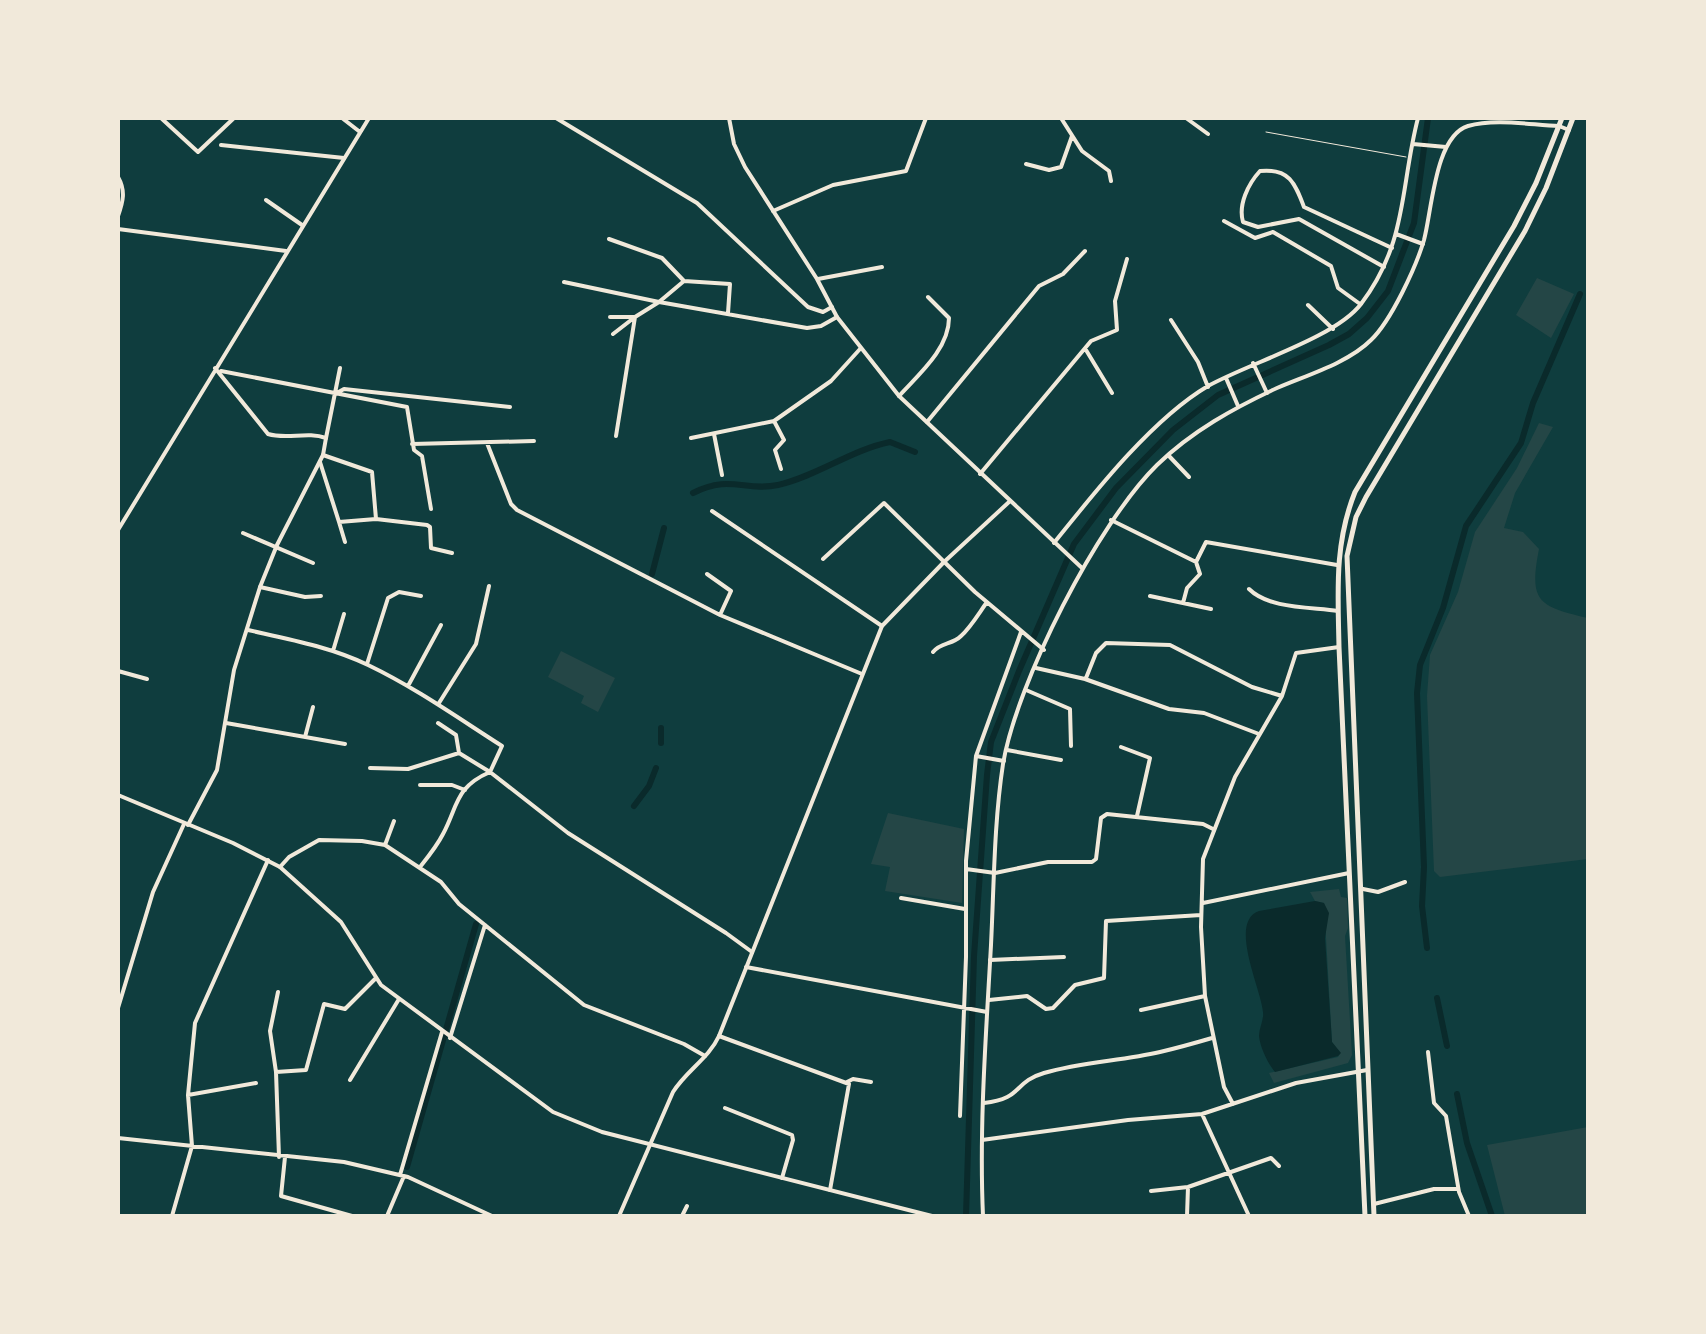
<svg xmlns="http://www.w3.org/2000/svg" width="1706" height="1334" viewBox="0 0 1706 1334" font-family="Jost,sans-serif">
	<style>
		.green { fill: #244646 }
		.water { fill: #0a2a2b }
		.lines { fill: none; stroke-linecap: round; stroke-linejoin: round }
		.canal { stroke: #0a2a2b; stroke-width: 6 }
		.service { stroke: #f1e9da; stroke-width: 1 }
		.minor { stroke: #f1e9da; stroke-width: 4 }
		.tertiary { stroke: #f1e9da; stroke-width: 4 }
		.primary { stroke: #f1e9da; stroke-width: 5 }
	</style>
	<rect width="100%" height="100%" fill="#0f3d3e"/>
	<path class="green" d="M1537,278L1574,294L1551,338L1516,315Z
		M1539,423L1553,427L1515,493L1504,528L1523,532L1539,549C1529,601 1537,606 1588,618V859L1440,877L1434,871L1427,696L1430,655L1458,592L1475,532L1517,468Z
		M561,651L615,678L598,712L581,703L584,696L548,677Z
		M888,813L964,829L962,903L885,891L890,867L871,864Z
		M1339,889L1341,897L1347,898L1348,928L1345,936L1352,1055L1348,1063L1274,1083L1269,1073L1338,1057L1340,1053L1332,1042L1324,903L1315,901L1310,892Z
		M1588,1127V1216H1505L1487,1145Z"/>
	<path class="water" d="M1315,901L1324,903L1329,913L1325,938L1332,1042L1341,1053L1338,1056L1275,1072C1268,1064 1260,1047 1259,1036C1259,1028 1264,1020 1263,1012C1261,988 1228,922 1259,911Z"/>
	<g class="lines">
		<path class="canal" d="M693,493C730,474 745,492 778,485C817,476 851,450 890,442L915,452
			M652,574L664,528
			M661,743V728
			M634,806L649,786L656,768
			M1427,948L1422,906L1424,867L1417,693L1420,665L1443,608L1466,526L1521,443L1533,403L1580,294
			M1437,998L1447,1046
			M1457,1094L1467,1143L1492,1216
			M407,1167L476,924
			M966,1216L974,956L987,775L991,742L1019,671L1074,544L1116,488L1173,430L1218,395L1329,345L1349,334L1367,318L1388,291L1414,223L1428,118"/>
		<path class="service" d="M1266,132L1406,157"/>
		<path class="minor" d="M161,118L198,152L234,118
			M556,118L697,203L808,307L823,312L832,307
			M1061,118L1082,151L1109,171L1111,181
			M1186,118L1208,134
			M1413,144L1446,147
			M221,145L344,158
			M1026,164L1049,170L1061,167L1072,136
			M118,177C126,191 123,202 118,216
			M266,200L302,225
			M773,211L833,185L906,171L926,118
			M1224,221L1255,238L1273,232L1331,266L1338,288L1360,304
			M1396,234L1423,244
			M609,239L662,258L684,281
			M1384,267L1299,219L1258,227L1243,222C1238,205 1248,184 1260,171C1289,168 1295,183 1304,207L1392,248
			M818,279L882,267
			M564,282L659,302L684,281L730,284L728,313
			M1308,305L1333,329
			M610,317H635
			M1171,320L1198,362L1208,387
			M613,334L635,317
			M1086,350L1112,393
			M1253,363L1267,393
			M221,371L407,407L414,450L422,456L431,509
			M1226,378L1238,406
			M335,394L344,389L510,407
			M899,396C918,375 949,349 949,318L928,297
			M774,421L784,440L775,450L781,469
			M927,422L1039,286L1063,274L1085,251
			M714,434L722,475
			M616,436L635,317L659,302L807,328L821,326L837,317
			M326,438L340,368
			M691,438L774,421L831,381L860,349
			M487,443L511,504L517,510L720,615L862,674
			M412,444L534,441
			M323,455L372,472L376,519
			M1169,456L1189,477
			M320,462L339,522L376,519L427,525L430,527L431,548L452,553
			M980,474L1091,341L1117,330L1115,301L1127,259
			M712,511L882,626
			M1111,520L1196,562
			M339,522L345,542
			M243,533L313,563
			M1054,543C1094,493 1152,419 1208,386C1249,363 1335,338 1361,304C1408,242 1400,187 1418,118
			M823,559L884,503L975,592L1044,650
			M707,574L731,591L720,615
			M260,587L305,597L321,596
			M1249,589C1269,609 1311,607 1338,611
			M1150,596L1211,609
			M1183,603L1187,588L1200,574L1196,562L1206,542L1337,565
			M248,630C288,639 331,647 368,665C416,688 458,718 502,746L490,772L568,833L726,933L752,952
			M333,651L344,614
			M933,652C941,642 952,645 961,636C971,627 979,613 987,602
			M367,664L388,598L399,592L421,596
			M1036,668L1085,679L1169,709L1204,713L1259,734
			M118,671L147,679
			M1086,678L1096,653L1106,643L1170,645L1252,687L1282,696
			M408,686L441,625
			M1026,690L1070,709L1071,746
			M439,703L476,644L489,586
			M226,723L345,744
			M438,723L456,735L459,753
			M305,737L313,707
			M1121,747L1150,758L1137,816
			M1007,750L1061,760
			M976,756L1004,761
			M370,768L408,769L459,753L490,772C455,787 458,806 443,834C437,846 428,857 420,867
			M420,785H452L465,790
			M385,845L394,821
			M280,867L289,857L319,840L362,841L385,845L441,882L459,904L584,1005L684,1044L705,1056
			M966,869L995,873L1048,862H1092L1096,859L1101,818L1107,814L1203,824L1213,829
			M1363,889L1378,892L1405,882
			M901,898L965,909
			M1203,903L1349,873
			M990,960L1064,957
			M746,967L987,1012
			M989,1000L1027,996L1046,1009L1053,1008L1075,985L1104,978L1106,921L1201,915
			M1141,1010L1205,996
			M719,1036L849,1084L830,1190
			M450,1038L485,925
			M1428,1052L1434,1103L1446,1116L1459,1192L1469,1216
			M276,1072L270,1031L278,992
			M350,1080L399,999
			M847,1082L853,1079L871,1082
			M188,1095L256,1083
			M984,1103C1023,1099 1013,1082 1044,1073C1082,1062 1121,1061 1160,1052C1177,1048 1195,1043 1212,1038
			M1233,1104L1224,1087L1205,996L1201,927L1203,859L1235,777L1282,696L1296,653L1339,647
			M725,1108L792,1135L793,1140L782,1178
			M1202,1114L1249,1216
			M960,1116L966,957V861L976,756L1021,632
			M118,1138L344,1162L408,1177L492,1216
			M982,1140L1128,1120L1202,1114L1296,1083L1367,1070
			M279,1157L276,1072L306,1070L324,1004L345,1009L375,979
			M285,1157L281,1196L352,1216
			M400,1175L442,1032
			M1151,1191L1188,1187L1271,1158L1279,1166
			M1374,1204L1434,1189H1456
			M172,1216L192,1146L188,1095L195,1023L268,860
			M387,1216L404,1176
			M682,1216L687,1206
			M1187,1216L1188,1187"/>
		<path class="tertiary" d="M342,118L360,132
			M729,118L734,144L745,167L817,279L837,317L899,396L1082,568
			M118,229L286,251
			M118,530L369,118
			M118,795L233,843L280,867L341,922L381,985L553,1112L602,1132L932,1216
			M188,825L217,770L234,670L260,587L277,545L323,455L326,438C307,431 287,440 268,434L215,368
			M118,1008L153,892L184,824
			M619,1216L673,1092C686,1071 709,1058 719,1036L882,626L944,562L1009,502
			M983,1216C979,1127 986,1035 991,945C994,885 994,823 1003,764C1017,682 1097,524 1157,465C1192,431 1234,408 1277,388C1307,375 1348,363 1371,340C1391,321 1416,267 1424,240C1432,210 1435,136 1468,126C1495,118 1531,125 1559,126L1569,130"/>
		<path class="primary" d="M1365,1216L1339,647C1338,593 1334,544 1355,492L1514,226L1536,183L1562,118
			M1374,1216L1347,556L1356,517L1366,497L1525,231L1546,188L1573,118"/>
	</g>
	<rect width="1706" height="1334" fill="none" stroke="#f1e9da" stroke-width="240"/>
</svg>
